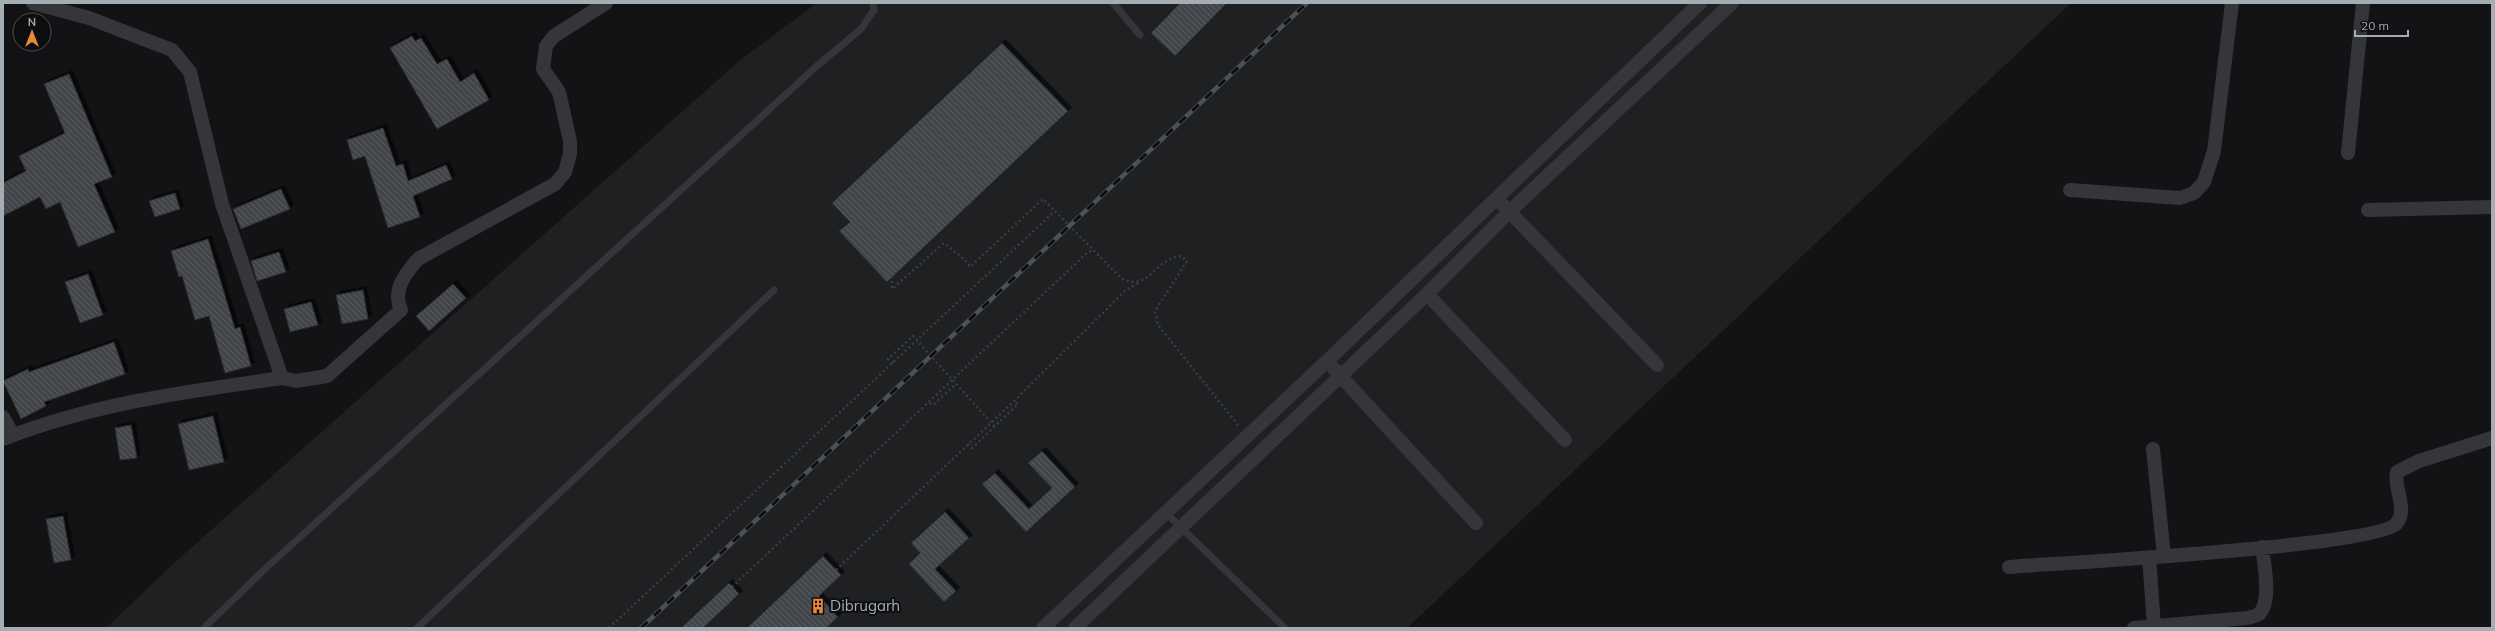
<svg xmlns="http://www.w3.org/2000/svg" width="2495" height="631" viewBox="0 0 2495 631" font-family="Mulish,sans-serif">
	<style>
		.built { fill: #1f2022 }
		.building { fill: url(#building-back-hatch); stroke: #2d2e31; filter: url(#shadow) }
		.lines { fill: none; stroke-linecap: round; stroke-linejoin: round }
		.path { stroke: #3a3d40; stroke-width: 2.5; stroke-dasharray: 2 3; stroke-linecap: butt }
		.lane { stroke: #343639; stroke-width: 7 }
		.street { stroke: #343639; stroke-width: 14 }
		.rail-casing { stroke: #4d5154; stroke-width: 4.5 }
		.rail { stroke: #0e0e10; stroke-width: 3; stroke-dasharray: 9; stroke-linecap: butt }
		.labels { text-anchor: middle; stroke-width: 4; stroke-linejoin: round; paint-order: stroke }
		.poi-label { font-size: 15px; fill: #a5adb4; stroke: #0e0e10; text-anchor: start }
	</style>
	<defs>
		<pattern id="building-back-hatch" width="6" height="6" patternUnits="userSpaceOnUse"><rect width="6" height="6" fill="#424448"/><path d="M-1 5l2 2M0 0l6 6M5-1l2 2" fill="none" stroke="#5a5c60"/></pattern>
		<filter id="shadow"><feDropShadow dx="3.5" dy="-3.5" stdDeviation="0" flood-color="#0009"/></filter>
	</defs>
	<rect width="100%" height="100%" fill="#131315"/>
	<path class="built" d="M817,3H2071L1407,628H106L173,564L739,61Z"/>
	<path class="building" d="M1180,3H1227L1175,56L1151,33Z
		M412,36L415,41L421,38L437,64L447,59L460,82L474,73L489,100L437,129L390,48Z
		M1002,43L1068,111L887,282L839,231L850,222L832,203Z
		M69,74L112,177L94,184L115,232L78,247L60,202L46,209L40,197L3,216V183L26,171L19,156L65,133L44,84Z
		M383,128L396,166L403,164L408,181L446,165L452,179L413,196L420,217L388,228L365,156L353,160L347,140Z
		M281,189L290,209L241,229L233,209Z
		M175,193L180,209L155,217L149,201Z
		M208,239L235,329L240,327L251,366L225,373L209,316L195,320L182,276L179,277L171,251Z
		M279,252L286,272L257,281L251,261Z
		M88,274L103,315L80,323L65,282Z
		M453,284L466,298L429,331L416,316Z
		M363,290L368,319L342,324L336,295Z
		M311,302L318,325L290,332L284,309Z
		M114,342L125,374L44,402L46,406L21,419L3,381L28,369L29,372Z
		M213,416L224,462L189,470L178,424Z
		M131,425L137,458L120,460L115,428Z
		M1042,451L1075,487L1026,532L982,484L995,473L1029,509L1052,488L1028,463Z
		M945,512L969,538L935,569L956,591L944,602L909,564L920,553L911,543Z
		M63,516L71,560L54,563L46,519Z
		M823,556L841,575L819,596L838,617L826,628H747Z
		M729,583L739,594L703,628H681Z"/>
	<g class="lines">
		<path class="path" d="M892,276V289L944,243L965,260L970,267L1043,199L1121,278C1148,293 1154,259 1181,256L1187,261L1155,311L1158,325L1238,425
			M893,363L888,359L913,336L995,427
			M930,403L933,405L956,384
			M968,444L972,448L1018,404L1014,401
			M836,570L1014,401L1125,291L1138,283
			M732,587L1087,253L1093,250
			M609,628L1055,211"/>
		<path class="lane" d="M1113,3L1140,35
			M1166,513L1285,628
			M204,628L265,569L818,65L861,29L874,10L873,3
			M417,628L774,290"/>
		<path class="street" d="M33,3L89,18L172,50L190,72L222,204L282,378
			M2348,153L2363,3
			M2070,190L2180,198L2194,193L2204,182L2214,151L2232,3
			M1503,205L1657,365
			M2368,210L2492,207
			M1427,294L1565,440
			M1334,369L1476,523
			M3,417L13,435
			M3,439C96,403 184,392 282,378L296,381L327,376L401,310C392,290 405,274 418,259L555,184L565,172L570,154V141L559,92L543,69L546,46L554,36L606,3
			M2153,449L2164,556
			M2149,557L2154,626
			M2009,567C2060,563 2376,546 2396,524C2409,510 2393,488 2397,472L2419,461L2492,438
			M1043,628L1326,362L1700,3
			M1075,628L1427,294L1509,212L1732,3
			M2134,628L2247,618C2251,617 2256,616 2259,614C2272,602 2264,563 2262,547"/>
		<g class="rail-casing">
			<path id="rail" d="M641,628L1307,3"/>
		</g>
		<use href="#rail" class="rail"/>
	</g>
	<defs>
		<g id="building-bare" transform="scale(1.2)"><path d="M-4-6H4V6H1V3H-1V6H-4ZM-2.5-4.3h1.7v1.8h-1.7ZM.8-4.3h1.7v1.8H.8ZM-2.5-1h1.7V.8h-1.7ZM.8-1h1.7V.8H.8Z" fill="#e78939" stroke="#0e0e10" stroke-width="2.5" paint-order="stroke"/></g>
	</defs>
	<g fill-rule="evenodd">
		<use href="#building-bare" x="818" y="606"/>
	</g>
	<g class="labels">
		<g class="poi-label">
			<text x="830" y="611">Dibrugarh</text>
		</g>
	</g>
	<rect width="2495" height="631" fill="none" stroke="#a5adb4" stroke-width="8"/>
	<g transform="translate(32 32)"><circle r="19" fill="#0e0e10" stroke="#4a4e52"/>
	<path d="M0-3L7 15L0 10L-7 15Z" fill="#e78939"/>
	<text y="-6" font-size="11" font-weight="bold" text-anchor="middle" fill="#a5adb4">N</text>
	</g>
	<path d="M2355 30v6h53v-6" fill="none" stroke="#a5adb4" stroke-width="2"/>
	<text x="2361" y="30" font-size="12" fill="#a5adb4" stroke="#0e0e10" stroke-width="3" paint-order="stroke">20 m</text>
</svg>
